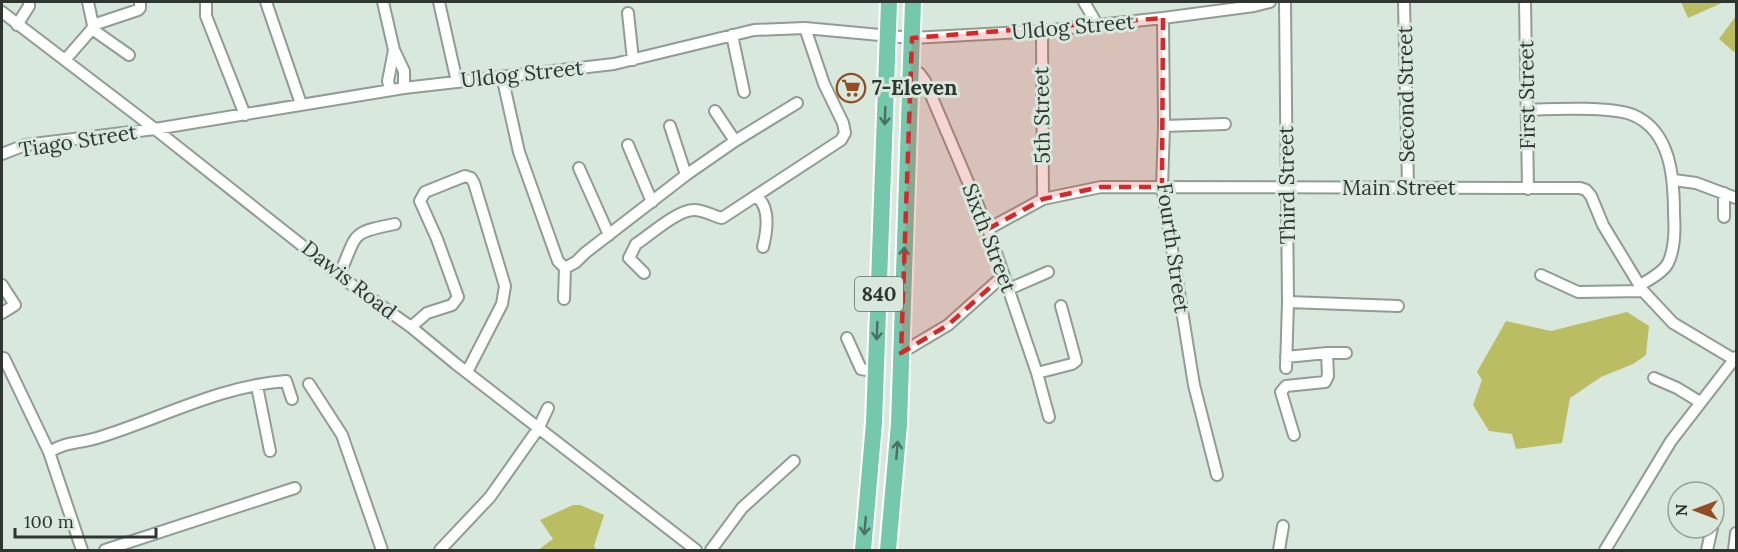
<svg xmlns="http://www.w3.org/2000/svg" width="1738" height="552" viewBox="0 0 1738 552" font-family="Lora,serif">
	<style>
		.green { fill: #babd61 }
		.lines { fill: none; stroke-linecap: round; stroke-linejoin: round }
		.minor-casing { stroke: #8f9d92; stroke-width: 14 }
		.highway-casing { stroke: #fff; stroke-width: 20 }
		.minor { stroke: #fff; stroke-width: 10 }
		.highway { stroke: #76c8ad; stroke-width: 16 }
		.oneway { stroke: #4b7062 }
		.marked { fill: #d62828; fill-opacity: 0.2; stroke: #d62828; stroke-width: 4.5; stroke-dasharray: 12 8; stroke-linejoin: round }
		.labels { text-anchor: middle; stroke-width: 6; stroke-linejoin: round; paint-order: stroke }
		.shield { fill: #d9e8dc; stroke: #626b64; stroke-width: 1.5 }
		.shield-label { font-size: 20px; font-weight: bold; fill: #2f3530 }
		.street-label { font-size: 21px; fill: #2f3530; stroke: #d9e8dc }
		.poi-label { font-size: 21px; font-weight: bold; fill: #2f3530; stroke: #d9e8dc; text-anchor: start }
	</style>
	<rect width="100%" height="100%" fill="#d9e8dc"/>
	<path class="green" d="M1681,2H1680H1724L1688,18Z
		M1736,16V49L1734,52L1719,39Z
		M1627,312L1649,326L1646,355L1633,364L1601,377L1570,398L1562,443L1516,449L1512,434L1489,431L1473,405L1482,380L1477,372L1506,321L1551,331Z
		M573,505H580L604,515L594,546L596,550H538L553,539L540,520Z"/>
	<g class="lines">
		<g class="minor-casing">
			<path id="minor" d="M206,2V16L245,115
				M266,2L301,104
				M383,2L394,50L404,71V88
				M439,2L457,82
				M1084,2L1098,26
				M1285,2L1288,302L1286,368
				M1404,2L1408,187
				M1525,2L1528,189
				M2,12L155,129L352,285L411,327L456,364L696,550
				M628,13L633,60
				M1163,18L1164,126L1162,187L1194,385L1217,475
				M17,25L29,6V2
				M93,25L138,10L140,8V2
				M92,29L129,55
				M1042,31L1043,199
				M732,35L744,92
				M65,60L92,29L93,25L88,2
				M910,68L919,73L925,81L988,229L1037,373L1049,417
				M502,76L519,152L558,261L565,268
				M390,90L388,81L394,50
				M1528,110C1553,109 1611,106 1633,115C1671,131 1674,178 1674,214C1675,229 1675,249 1668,263C1663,273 1648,280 1639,286
				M715,111L735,141
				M670,126L686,175
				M1164,126L1225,124
				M628,145L652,202
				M2,154L25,145L155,129L404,88L614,64L754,30L805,28L912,38L1042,31L1163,18L1254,6L1270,2
				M579,168L609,235
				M1674,180L1696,183L1736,198
				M1724,193V217
				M756,196C771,207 767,231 763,247
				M988,229L1043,199L1101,187L1580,188L1586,190L1591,196L1603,225L1643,291L1673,323L1735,360
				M565,268L576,262L585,253L686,175L735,141L797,103
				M340,273C358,233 349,233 395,224
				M644,273L629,258L636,244C650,235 677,210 694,210C704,210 713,216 722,218L841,140L845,133L843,123L824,84L805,28
				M1541,275L1578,292L1643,291
				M2,285L15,305L2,313
				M1009,289L1048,272
				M564,299L565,268
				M1288,302L1398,306
				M411,327L427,313L452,305L458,297L437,239L420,201L425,192L465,176L471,178L474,183L505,286L502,304L467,372
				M847,338L861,369L866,370L876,369
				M901,353L948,325L1004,275
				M1286,357L1327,353H1346
				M4,358L49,452L82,550
				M1037,373L1072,364L1076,361L1061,306
				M1654,378L1677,388L1700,402
				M309,384L342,435L382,550
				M257,386L270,451
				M1294,435L1281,392L1286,386L1325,382L1328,376L1327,353
				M49,452C68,441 77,444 97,438C160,419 219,386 286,381L292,399
				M1714,521L1715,517
				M105,550L295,488
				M440,550L490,497L538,429L548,408
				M711,550L742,508L794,461
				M1279,550L1283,526
				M1605,550L1671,441L1736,357
				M1707,550L1712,528
				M1734,550L1736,533"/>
		</g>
		<g class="highway-casing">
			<path id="highway" d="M863,550L874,423L889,2
				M888,550L899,424L913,2"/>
		</g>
		<use href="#minor" class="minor"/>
		<use href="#highway" class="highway"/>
	</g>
	<defs><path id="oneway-shaft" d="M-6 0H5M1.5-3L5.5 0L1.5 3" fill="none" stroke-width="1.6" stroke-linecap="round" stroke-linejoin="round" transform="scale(1.5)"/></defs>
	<g class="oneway">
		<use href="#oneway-shaft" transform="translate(885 116) rotate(92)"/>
		<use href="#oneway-shaft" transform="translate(904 256) rotate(-88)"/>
		<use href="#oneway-shaft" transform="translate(877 331) rotate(92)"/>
		<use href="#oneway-shaft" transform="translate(897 450) rotate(-85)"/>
		<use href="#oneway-shaft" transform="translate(865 526) rotate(95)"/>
	</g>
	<path class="marked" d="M1163,18L1162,187H1101L1043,199L988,229L1004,275L948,325L901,353L912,38Z"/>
	<defs>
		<g id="supermarket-ring" transform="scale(1.5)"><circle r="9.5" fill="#d9e8dc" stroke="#924e22" stroke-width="1.5"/><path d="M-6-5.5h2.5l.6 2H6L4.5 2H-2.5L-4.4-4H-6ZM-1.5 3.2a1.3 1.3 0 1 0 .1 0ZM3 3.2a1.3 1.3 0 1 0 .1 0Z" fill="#924e22"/></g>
	</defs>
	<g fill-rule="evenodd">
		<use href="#supermarket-ring" x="851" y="88"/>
	</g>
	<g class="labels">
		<rect class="shield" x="855" y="277" width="48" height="34" rx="4.5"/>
		<g class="shield-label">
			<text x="879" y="301">840</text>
		</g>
		<g class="street-label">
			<text transform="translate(1073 27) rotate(-5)" y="7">Uldog Street</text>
			<text transform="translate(522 74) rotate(-6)" y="7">Uldog Street</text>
			<text transform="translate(1406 94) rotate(-91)" y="7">Second Street</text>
			<text transform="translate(1527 95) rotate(-91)" y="7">First Street</text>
			<text transform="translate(1042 115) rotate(-91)" y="7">5th Street</text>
			<text transform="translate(78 141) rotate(-9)" y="7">Tiago Street</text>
			<text transform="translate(1287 185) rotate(-91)" y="7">Third Street</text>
			<text x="1399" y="195">Main Street</text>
			<text transform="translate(989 238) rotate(69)" y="7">Sixth Street</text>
			<text transform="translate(1173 248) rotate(82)" y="7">Fourth Street</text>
			<text transform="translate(349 280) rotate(38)" y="7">Dawis Road</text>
		</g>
		<g class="poi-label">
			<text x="872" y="95">7-Eleven</text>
		</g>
	</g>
	<rect width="1738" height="552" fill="none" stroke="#2f3530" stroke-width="6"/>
	<g transform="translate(1696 510) rotate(270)"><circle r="28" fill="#d9e8dc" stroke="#95a097" stroke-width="1.5"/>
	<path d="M0-4.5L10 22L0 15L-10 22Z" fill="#924e22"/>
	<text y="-9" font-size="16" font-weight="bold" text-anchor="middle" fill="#2f3530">N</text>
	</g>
	<path d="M15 528v9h141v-9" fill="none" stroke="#2f3530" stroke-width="3"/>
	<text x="24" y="528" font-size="18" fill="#2f3530" stroke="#d9e8dc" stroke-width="4.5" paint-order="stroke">100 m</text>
</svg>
